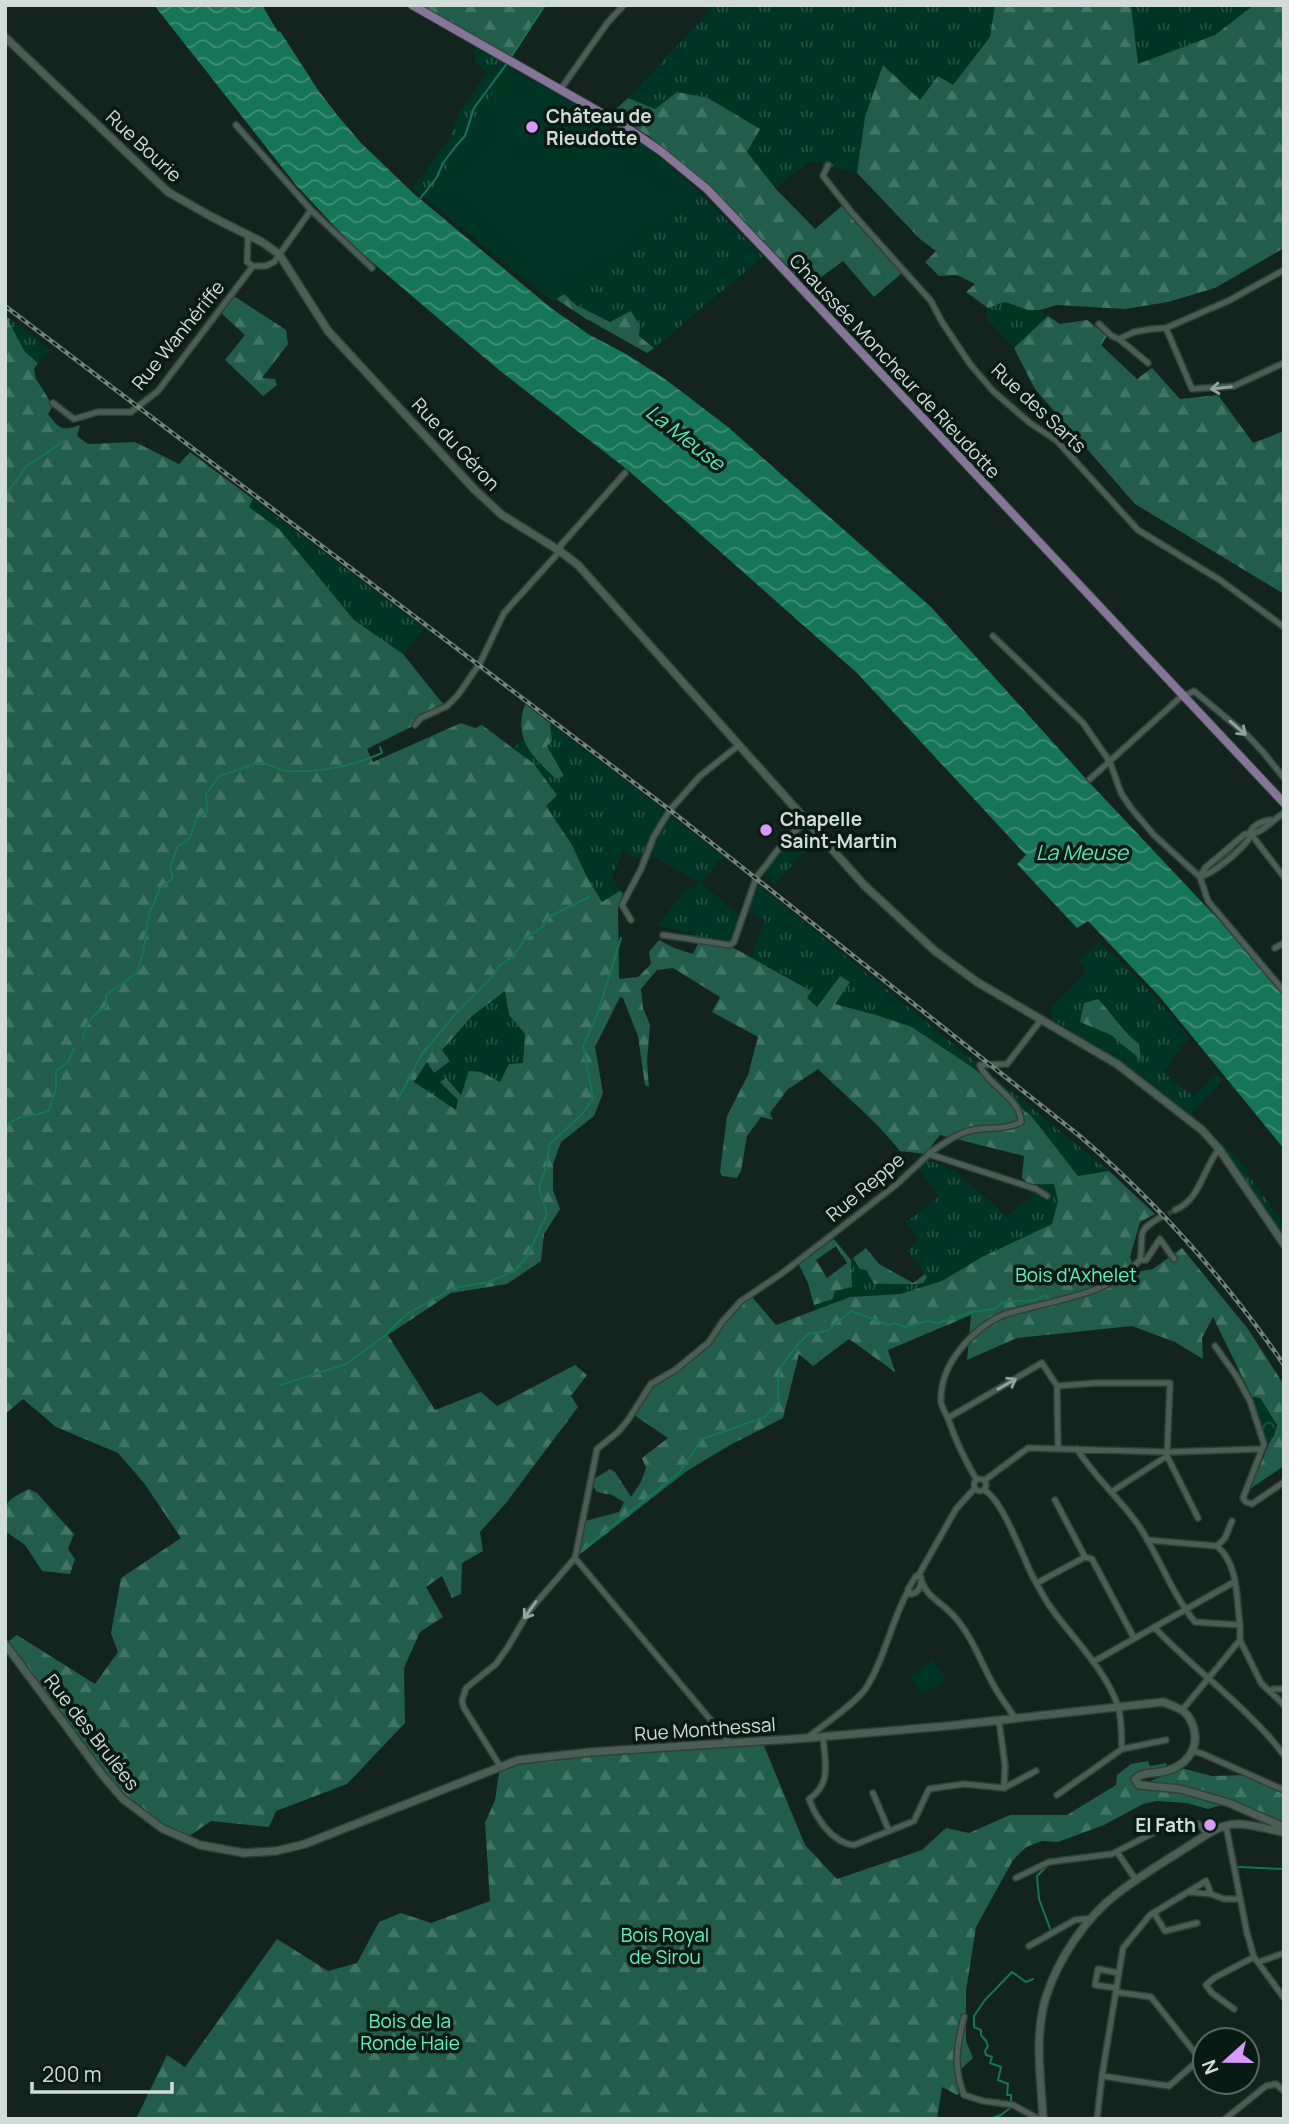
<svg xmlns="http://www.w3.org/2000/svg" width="1289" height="2124" viewBox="0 0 1289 2124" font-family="Manrope,sans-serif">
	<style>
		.grass { fill: url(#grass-tufts) }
		.forest { fill: url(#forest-firs); fill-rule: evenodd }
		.park { fill: url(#park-crowns) }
		.garden { fill: #003526 }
		.water { fill: url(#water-waves) }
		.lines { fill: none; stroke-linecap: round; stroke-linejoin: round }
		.stream { stroke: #167459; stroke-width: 2 }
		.street-tunnel { stroke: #2f4039; stroke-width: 5; stroke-dasharray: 5 2.5; stroke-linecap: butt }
		.street-casing { stroke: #323f39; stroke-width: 8 }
		.secondary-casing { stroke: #323f39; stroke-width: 10 }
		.primary-casing { stroke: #323f39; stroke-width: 10 }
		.street { stroke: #4a5e56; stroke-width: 5 }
		.secondary { stroke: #4a5e56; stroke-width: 7 }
		.primary { stroke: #857597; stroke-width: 8 }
		.rail-casing { stroke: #74837d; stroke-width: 4.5 }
		.rail { stroke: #091a14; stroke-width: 2; stroke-dasharray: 5; stroke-linecap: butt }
		.oneway { stroke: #94a49e }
		.poi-dot { fill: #d89af8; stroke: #091a14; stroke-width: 2.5 }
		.labels { text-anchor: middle; stroke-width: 7; stroke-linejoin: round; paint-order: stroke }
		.poi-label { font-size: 19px; font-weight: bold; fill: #d1ddd8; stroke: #091a14; text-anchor: start }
		.street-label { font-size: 19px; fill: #d1ddd8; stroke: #091a14 }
		.park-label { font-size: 19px; fill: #5cf6c5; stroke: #091a14 }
		.water-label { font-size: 21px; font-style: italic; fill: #50ecbc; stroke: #091a14 }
	</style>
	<defs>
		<pattern id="grass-tufts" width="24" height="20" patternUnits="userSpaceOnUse" patternTransform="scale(1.75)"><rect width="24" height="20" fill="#003526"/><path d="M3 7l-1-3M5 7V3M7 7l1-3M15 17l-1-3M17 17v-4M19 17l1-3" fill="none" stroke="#245245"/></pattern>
		<pattern id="forest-firs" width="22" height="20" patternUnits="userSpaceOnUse" patternTransform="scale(1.75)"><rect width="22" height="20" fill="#215d4a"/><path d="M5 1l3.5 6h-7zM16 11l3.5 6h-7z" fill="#407463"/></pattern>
		<pattern id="park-crowns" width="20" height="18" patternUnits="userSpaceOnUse" patternTransform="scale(1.75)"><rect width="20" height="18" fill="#003526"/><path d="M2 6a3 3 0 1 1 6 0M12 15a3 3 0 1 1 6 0" fill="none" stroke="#245245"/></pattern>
		<pattern id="water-waves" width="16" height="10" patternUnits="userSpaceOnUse" patternTransform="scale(1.75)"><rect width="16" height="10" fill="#167459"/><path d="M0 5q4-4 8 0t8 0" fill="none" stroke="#428e78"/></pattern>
	</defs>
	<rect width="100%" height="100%" fill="#12241d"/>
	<path class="grass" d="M711,5H995L990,37L953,85L920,100L884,66L865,117L857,173L810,161L775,188L747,152L759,129L708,98L677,92L655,109L628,98L707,14Z
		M1131,5H1254L1215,35L1138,64Z
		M476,42L515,64L512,70L481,108L466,142L450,163L427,200L413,188L449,139L459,112L487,73L475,62L474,49Z
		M695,188L763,257L654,348C626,327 589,318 564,294Z
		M1005,302L1028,310H1040L1048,316L1014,348L986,319L988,308Z
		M10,319L51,350L38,363L25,352L8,322Z
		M253,499L424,628L403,654L354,620L279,529L249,507Z
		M550,723L723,856L701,883L742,918L732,947L698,944L701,937L658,925L684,892L700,883L654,857L640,860L623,851L612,877L620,891L603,902L586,875L572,845L546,806L557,794L534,764L513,749L523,739L533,757L556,779L564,776L547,746L552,741Z
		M804,823L817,839L774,884L760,873L779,847Z
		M756,883L1109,1171L1078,1176L1032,1117L972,1067L912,1027L876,1015L834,1004L839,976L817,1007L807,998L810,991L795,981L751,957L765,920L749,911Z
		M1098,942C1132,969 1162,1004 1189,1038L1163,1072L1194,1097L1216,1073L1223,1081L1190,1115L1148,1081L1053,1019L1051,1007L1087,972L1079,961Z
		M505,990L509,1015L525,1034L524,1063L500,1082L481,1072L461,1095L440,1082L458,1101L457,1111L414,1082L427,1062L450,1060L442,1050L472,1016Z
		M1222,1143L1236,1156L1284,1225V1236L1220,1144Z
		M928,1160L953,1170L1007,1216L1032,1196L1029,1184H1054L1058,1201L1052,1224L982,1257L943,1281L900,1294L850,1297L815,1310L814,1305L833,1299L835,1291L852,1287L851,1260L853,1258L860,1269L866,1270L875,1284L902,1283L908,1286L927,1276L907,1250L919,1240L906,1222L939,1197L918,1168Z"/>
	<path class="forest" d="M412,5H545L509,61Z
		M995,5H1131L1138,64L1215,35L1254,5H1284V248L1215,288L1168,302L1125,309L1057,305L1040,310H1028L1005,302L988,308L966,292L975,284L957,275L939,276L925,262L936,251L920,239L857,173L865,117L883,65L920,100L938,76L953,85L990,37Z
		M677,92L708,98L760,129L747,152L775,188L815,229L843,205L902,273L874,297L843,261L820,278L808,264L796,276L715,192L650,137L612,113L628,98L655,109Z
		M564,294L576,305L610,322L631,311L640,326L639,336L654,348L647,353L585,318L556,299Z
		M234,296L286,330L288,344L262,378L275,379L277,385L263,396L225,360L245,335L220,312Z
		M5,316L10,319L9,322L25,352L38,363L34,369L36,379L53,406L48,414C59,428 61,432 80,425L77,436L88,444L135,442L179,464L190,452L253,499L249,507L279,529L354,620L403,654L443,704L415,725L367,749L373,762L461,723L475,728L482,725L534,764L557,795L546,806L572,845L586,875L602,902L620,891L623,893L618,908L619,979L638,977L651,964L649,952L659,940L674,948L693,954L698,944L732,947L811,991L807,998L817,1007L840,976L850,982L835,1004L876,1015L912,1027L972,1067L1032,1117L1078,1176L1109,1171L1155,1214L1140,1222L1130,1257L1136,1272L1153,1269L1182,1248L1248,1329L1284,1385V1466L1250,1489L1277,1425L1260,1398L1252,1397L1213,1317L1202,1338L1203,1359L1175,1342L1132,1326L1017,1338L967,1360L971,1315L888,1350L895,1372L849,1339L813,1366L799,1354L783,1418L730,1445L687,1471L579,1555L578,1553L585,1521L619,1512L624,1502L612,1495L597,1492L593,1486L594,1479L610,1469L615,1472L631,1497L641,1482L646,1468L642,1458L668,1438L634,1415L652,1386L692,1359L742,1303L752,1297L776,1325L850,1297L900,1294L942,1281L982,1257L1052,1224L1058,1201L1054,1184H1029L1022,1178L1024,1156L940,1135L925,1154L900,1151C876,1120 845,1096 818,1069L787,1090L770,1113L773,1120L761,1117L747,1136L741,1171L737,1178L722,1176L720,1172L727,1116L748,1075L758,1037L712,1012L720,997L673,968L657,970L641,989L643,1008L650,1025L647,1061L649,1087L645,1085L638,1036L623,998L620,997L595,1047L603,1093L594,1116L561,1142L553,1164V1190L560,1209L544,1234L541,1261L507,1284L451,1293L388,1335L435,1410L481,1392L497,1406L575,1365L587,1375L571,1396L578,1407L506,1503L480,1532L483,1551L462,1563L461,1594L452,1598L442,1576L426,1587L443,1617L420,1632L404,1668L405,1723L347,1784L276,1811L269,1827L211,1821L185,1839L163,1829L123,1799L5,1644L17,1635L95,1684L118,1652L111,1633L121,1578L181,1538L144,1483L118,1453L56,1427L23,1399L5,1414ZM505,991L509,1015L525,1034L523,1063L509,1064L500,1082L481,1072L469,1071L461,1095L446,1078L440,1082L458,1100L456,1110L414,1082L427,1062L434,1073L450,1061L442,1050L472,1016Z
		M1048,316L1060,324L1087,320L1107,336L1101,345L1137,379L1152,368L1180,399L1218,395L1253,443L1284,431V594L1135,504L1035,389L1014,348Z
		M525,704L550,723L552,741L547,746L564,776L556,779C532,756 513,740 525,704Z
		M1098,999C1113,1015 1122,1031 1139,1044L1141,1060L1111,1035L1080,1022L1084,1003Z
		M834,1239L851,1260L852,1287L835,1291L833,1299L814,1305L808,1283L798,1263ZM836,1246L847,1263L827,1278L816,1260Z
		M866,1248L879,1264L913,1283L925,1274L927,1277L923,1283C907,1286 891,1283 874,1284L866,1270L860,1269L853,1258Z
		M29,1489L37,1493L74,1534L68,1549L75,1559L70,1574L42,1571L25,1545L5,1531C5,1502 3,1502 29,1489Z
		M762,1741L805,1845L837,1879L922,1850L946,1828L969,1833L1010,1815H1067L1116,1785L1117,1775L1131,1764L1148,1761L1150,1766L1166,1763L1167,1768L1134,1775L1132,1780L1134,1786H1139L1181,1768L1212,1776L1248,1775L1284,1792V1827L1229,1803L1208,1809L1187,1803L1157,1801L1143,1804L1104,1825L1058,1842L1042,1841L1026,1847L1013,1860L976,1927L966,1991V2041L973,2058L961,2069L965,2089L957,2095L942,2087L937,2119H136L167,2055L185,2067L277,1939L328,1971L357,1963L379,1922L401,1913L431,1923L490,1901L485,1823L495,1800L500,1766L518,1760Z"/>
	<path class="park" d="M1252,1397L1260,1398L1277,1425L1274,1436L1267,1445Z"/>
	<path class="garden" d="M512,70L538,84L539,83L648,147L695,188L553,302L427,200L450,163L466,142L481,108Z
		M933,1660L946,1679L922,1695L910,1676Z"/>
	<path class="water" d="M154,5H262L278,32L280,31L318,90L338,116L361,143L413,193L551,308L588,334L626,354L665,379L728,427L931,607L1087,780L1247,950L1284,994V1149L1160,997L1088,921L1077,928L1017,864L1026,855L857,673L629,471L499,370L352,245L296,185Z"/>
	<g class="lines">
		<path class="stream" d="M511,57L545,5
			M419,200L437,177L443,163L456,146L465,136L474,108L508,62
			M5,495L27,466L64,441
			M1210,869L1233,849
			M83,1040C84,1024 92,1015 106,1007V995L137,973L143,953L149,914L160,888L173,878L170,867L178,846L189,839L197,818L207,812L206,794L220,775C232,773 250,764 261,763C271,763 277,770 286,771C317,773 354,766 382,753L380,747
			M397,1101L422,1054L458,1011L491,978L499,966L514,955L525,939L542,927L549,917L589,897
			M5,1128C20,1111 32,1119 49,1110L56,1088V1071L68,1062L74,1048
			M281,1385L346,1364L383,1337L407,1314L453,1288L489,1282L515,1270L527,1256L547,1214L539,1188L547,1164L549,1145L583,1113L593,1098L583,1046L597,1015L621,938
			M580,1552L680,1472L702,1439L765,1417L779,1401C774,1365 785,1360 808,1334L827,1331L851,1311L889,1325L895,1323L905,1327L928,1321L939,1323L972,1312L995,1309C1007,1296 1020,1303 1035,1300C1039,1299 1042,1296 1046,1295L1047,1298
			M1047,1866L1037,1876L1039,1899L1051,1931
			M1239,1867L1284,1869
			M1011,2102V2095H1007L1008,2084L998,2080L1001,2067L990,2063L992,2057L986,2055L985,2051L988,2046L986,2041L981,2035V2030L974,2027V2016L985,2000L1012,1972L1026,1982L1033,1979
			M990,2119L1001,2115L1010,2108"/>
		<path class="street-tunnel" d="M1161,1217L1175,1210"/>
		<g class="street-casing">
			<path id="street" d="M560,90L608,22L624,5
				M236,125L311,210L372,268
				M828,165L823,176L853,214L931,301L942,322L970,364L993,391L1030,423L1057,441L1138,530L1220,580L1284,627
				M248,235L247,262L253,266
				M1099,324L1112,336L1119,339L1134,332L1151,329L1166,328L1230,300L1284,270
				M1166,328L1192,389L1234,386L1284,363
				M1119,339L1148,363
				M53,403L74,419L98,412H131L158,391L253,266H266L274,262L311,210
				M993,636L1083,723L1110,762L1121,793L1131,808L1154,835L1200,877L1208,901L1283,990
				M1185,696L1194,691L1247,735L1263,752L1284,778
				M415,725L421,718L447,706L458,695L480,663L504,613L560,551L561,545L625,473
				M1090,779L1183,695
				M1251,834L1284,877
				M1200,877L1205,868L1245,834C1263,835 1270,821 1284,813
				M1200,877C1214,873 1239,852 1248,840C1250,837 1249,832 1252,829C1255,824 1266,820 1271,820
				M631,920L622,905L641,869L654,836L670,810L700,776L739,745
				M663,935L730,945L734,942L756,878L787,838L806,822
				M1275,948L1284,943
				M929,1153C942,1145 957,1133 973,1130C989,1127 1006,1130 1021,1122C1021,1098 988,1086 980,1065L1007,1064L1041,1020
				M1175,1210C1201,1199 1202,1170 1219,1149
				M1140,1260C1145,1234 1133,1233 1161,1217
				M1215,1346L1237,1377L1250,1401L1264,1444L1243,1498L1246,1502L1252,1504L1284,1482
				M948,1418L1042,1363L1057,1386
				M1058,1448L1057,1386L1096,1383H1170L1167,1456L1111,1492
				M1077,1449C1095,1478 1122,1500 1141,1529C1160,1559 1172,1594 1195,1622L1240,1625V1640L1183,1709
				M1167,1456L1198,1518
				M974 1485a6 6 0 1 1 12 0a6 6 0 1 1-12 0Z
				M976,1479C965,1460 956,1442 949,1421C947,1415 942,1409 941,1402C939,1365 972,1329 1003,1315C1011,1312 1021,1310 1029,1308C1067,1298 1113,1291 1140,1260H1146L1160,1239L1174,1259
				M985,1480L1028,1448L1168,1452L1261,1449
				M984,1490C1003,1500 1022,1556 1033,1577C1038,1586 1043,1596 1049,1605C1072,1638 1104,1667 1118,1706C1122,1719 1121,1736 1122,1749
				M1147,1540L1217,1546C1239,1565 1236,1597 1240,1625
				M1217,1546L1225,1538L1232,1521
				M1085,1557L1092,1559L1134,1638
				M916,1576L921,1577C922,1585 919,1593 911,1594L908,1589Z
				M918,1576L956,1509L975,1488
				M922,1582C927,1597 942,1603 952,1614C972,1635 980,1661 994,1686C1000,1697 1008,1707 1015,1718
				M1037,1583L1085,1557L1055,1500
				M1154,1627C1196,1672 1247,1706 1284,1755
				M1240,1640L1261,1683L1284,1705
				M1093,1662L1234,1582
				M1270,1692L1273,1689H1284
				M823,1737C825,1761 832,1784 809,1799C816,1818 832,1843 854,1845L914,1821L929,1789L964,1784L1004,1788L1005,1766L999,1721
				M807,1738C823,1725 855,1704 866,1688C885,1658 891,1622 908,1591
				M730,1743L575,1558L597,1449L618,1432L628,1420L651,1384L675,1370L709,1342L722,1322L741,1301L781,1274L824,1241L897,1184L929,1154L1036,1189L1047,1196
				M1193,1751L1203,1754L1284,1790
				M500,1766L464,1708L462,1701L466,1688L496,1664L508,1647L529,1611L575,1558
				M1004,1788L1036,1771
				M873,1793L889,1831
				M1057,1795L1122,1749L1166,1740
				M1226,1826L1247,1933L1254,1957L1284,1998
				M1117,1852L1136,1880
				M1016,1878L1049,1862L1112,1854L1159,1830L1176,1825L1198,1824L1208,1834
				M1188,1892L1206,1881L1211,1894
				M1154,1913L1165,1931L1197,1923
				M1029,1946L1075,1920L1092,1918
				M1259,1962L1284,1953
				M1117,1988L1095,1985L1098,1969L1119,1973
				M1234,2009L1212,1993L1206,1985L1214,1978L1254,1957
				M964,2017C957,2045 953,2067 964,2095L983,2101L1013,2105L1039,2119
				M1102,2076L1169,2086L1200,2059L1151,1997L1116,1992
				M1097,2119L1102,2076L1123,1948L1150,1915L1188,1892L1211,1894L1224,1899H1240
				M1225,2119L1266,2086L1276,2084L1284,2091"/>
		</g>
		<g class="secondary-casing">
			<path id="secondary" d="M5,37L168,192L212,217L262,242L279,254L328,331L475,490L502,515L560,551L578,565L864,885L935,951L977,982L1117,1064L1202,1130L1219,1149L1284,1244
				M5,1644L104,1777L123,1799L163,1829L200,1845L244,1853L276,1851L305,1844L518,1760L591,1752L807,1738L947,1726L1163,1702C1179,1708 1190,1711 1194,1730C1199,1750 1185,1766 1166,1771C1155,1774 1144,1771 1135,1779L1139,1785L1180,1789L1229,1803L1284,1827
				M1043,2119C1041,2079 1034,2035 1046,1997C1058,1959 1086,1917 1118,1893C1139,1877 1162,1863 1184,1849C1199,1840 1218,1824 1237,1824C1252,1824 1269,1830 1284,1832"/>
		</g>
		<g class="primary-casing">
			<path id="primary" d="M412,5L626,127L662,152L707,189L771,256L1284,803"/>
		</g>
		<use href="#street" class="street"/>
		<use href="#secondary" class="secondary"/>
		<use href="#primary" class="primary"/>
		<g class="rail-casing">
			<path id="rail" d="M5,306L670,810L1081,1137C1158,1204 1226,1280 1284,1365"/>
		</g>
		<use href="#rail" class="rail"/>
	</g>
	<defs><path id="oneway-shaft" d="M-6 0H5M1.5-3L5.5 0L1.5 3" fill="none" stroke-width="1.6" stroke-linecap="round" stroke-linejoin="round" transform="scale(1.75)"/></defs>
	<g class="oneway">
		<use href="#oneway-shaft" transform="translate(1221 388) rotate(174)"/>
		<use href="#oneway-shaft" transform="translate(1238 728) rotate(41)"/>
		<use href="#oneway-shaft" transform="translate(1007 1384) rotate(-30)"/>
		<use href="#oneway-shaft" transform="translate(530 1610) rotate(125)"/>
	</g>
	<g class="poi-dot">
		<circle cx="532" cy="127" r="7"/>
		<circle cx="766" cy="830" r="7"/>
		<circle cx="1210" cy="1825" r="7"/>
	</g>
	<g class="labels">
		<g class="poi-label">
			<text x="546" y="123">Château de<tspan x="546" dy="22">Rieudotte</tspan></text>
			<text x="780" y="826">Chapelle<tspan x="780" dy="22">Saint-Martin</tspan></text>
			<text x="1196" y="1832" text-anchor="end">El Fath</text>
		</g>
		<g class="street-label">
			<text transform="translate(144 146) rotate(43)" y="7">Rue Bourie</text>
			<text transform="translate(178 335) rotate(-51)" y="7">Rue Wanhériffe</text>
			<text transform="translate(895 366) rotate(47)" y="7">Chaussée Moncheur de Rieudotte</text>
			<text transform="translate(1039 408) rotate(43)" y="7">Rue des Sarts</text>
			<text transform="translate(456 444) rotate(47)" y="7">Rue du Géron</text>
			<text transform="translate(865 1187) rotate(-40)" y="7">Rue Reppe</text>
			<text transform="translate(705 1729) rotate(-4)" y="7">Rue Monthessal</text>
			<text transform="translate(92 1732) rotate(52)" y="7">Rue des Brulées</text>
		</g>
		<g class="park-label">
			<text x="1076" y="1282">Bois d'Axhelet</text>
			<text x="665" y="1942">Bois Royal<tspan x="665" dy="22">de Sirou</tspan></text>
			<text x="410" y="2028">Bois de la<tspan x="410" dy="22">Ronde Haie</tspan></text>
		</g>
		<g class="water-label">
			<text transform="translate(685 438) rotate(38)" y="7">La Meuse</text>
			<text x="1082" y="860">La Meuse</text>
		</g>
	</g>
	<rect width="1289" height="2124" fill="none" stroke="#d1ddd8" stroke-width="14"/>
	<g transform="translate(1226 2061) rotate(249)"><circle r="33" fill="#091a14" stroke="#596862" stroke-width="2"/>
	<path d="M0-5L12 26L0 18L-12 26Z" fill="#d89af8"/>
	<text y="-10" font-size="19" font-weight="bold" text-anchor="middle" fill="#d1ddd8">N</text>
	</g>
	<path d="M32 2082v10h140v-10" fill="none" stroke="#d1ddd8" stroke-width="3.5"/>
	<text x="42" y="2082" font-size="21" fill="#d1ddd8" stroke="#091a14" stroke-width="5" paint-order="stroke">200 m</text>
</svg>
